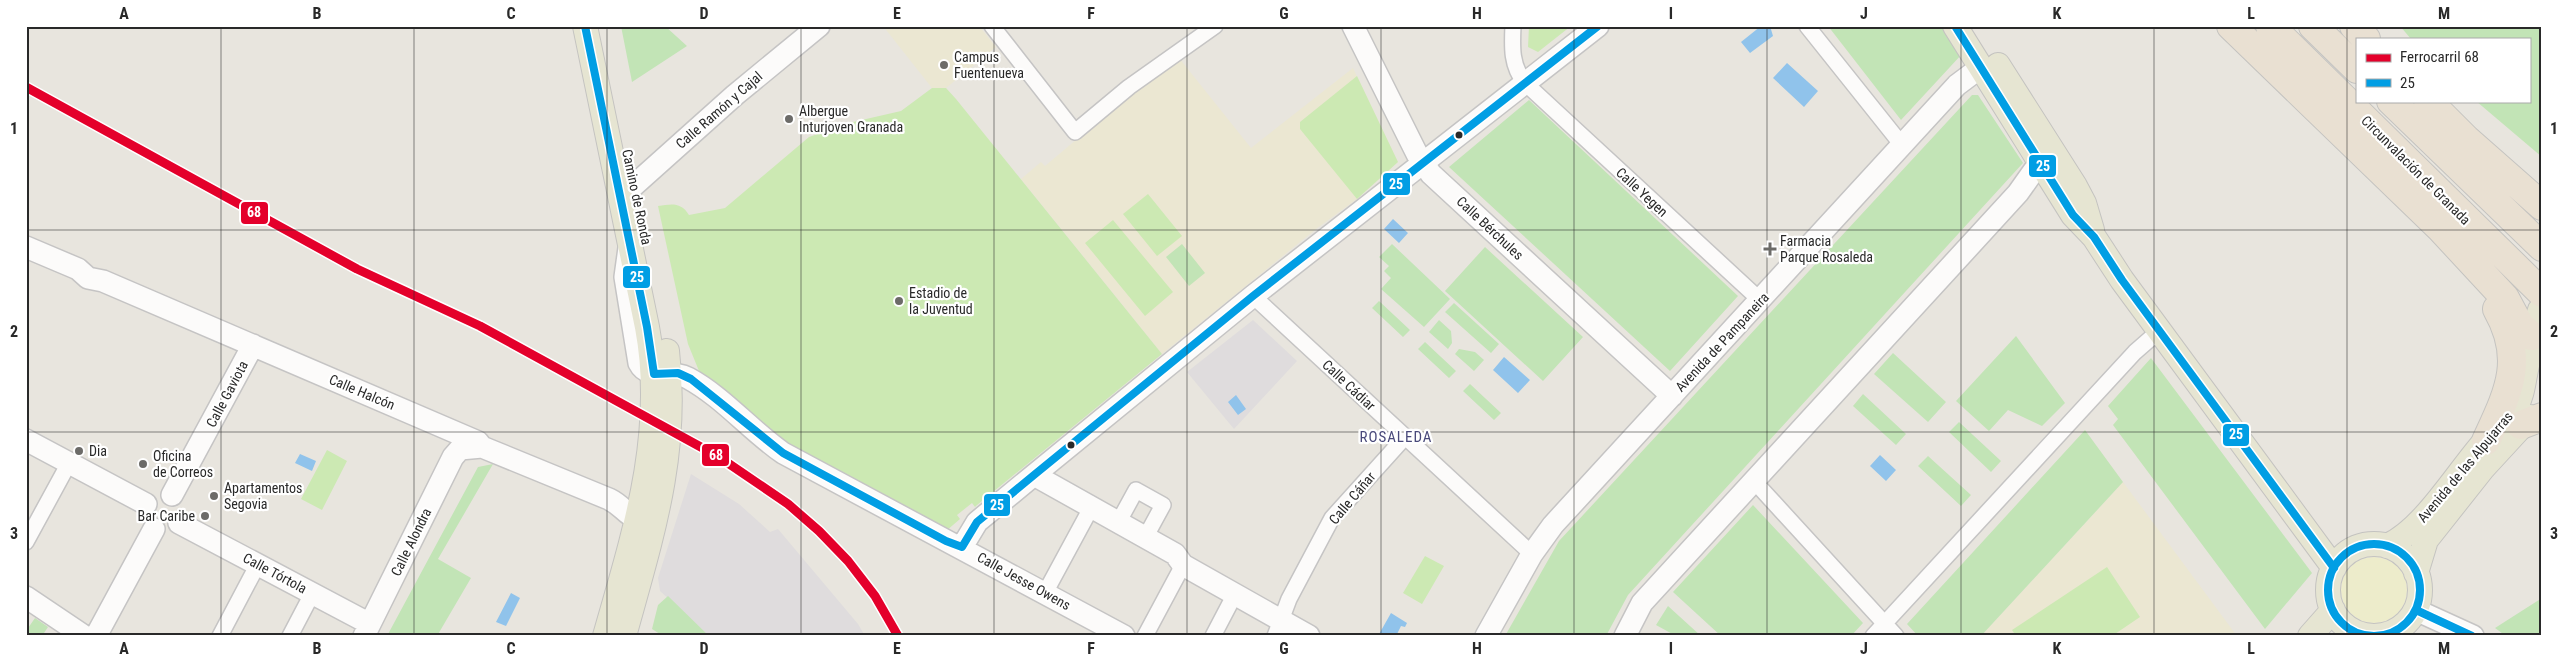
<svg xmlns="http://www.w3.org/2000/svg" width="2568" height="662" viewBox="0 0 2568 662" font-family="'Roboto Condensed',sans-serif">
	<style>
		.industrial { fill: #dfdcdd }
		.education { fill: #ebe7d2 }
		.green { fill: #c2e4b6 }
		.sand { fill: #edeccb }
		.pitch { fill: #cce9b3 }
		.water { fill: #90c3eb }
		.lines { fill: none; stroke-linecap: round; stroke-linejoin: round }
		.street-casing { stroke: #c5c4c4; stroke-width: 18 }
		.secondary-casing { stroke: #c5c4c4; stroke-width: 24 }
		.primary-casing { stroke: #c4c3c0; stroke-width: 26 }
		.highway-casing { stroke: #c4c3c0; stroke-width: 30 }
		.street { stroke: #fcfbfa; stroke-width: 15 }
		.secondary { stroke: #fcfbfa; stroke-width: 21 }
		.primary { stroke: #e6e5d2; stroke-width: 24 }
		.highway { stroke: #e9e0d2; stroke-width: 28 }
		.bus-1-casing { stroke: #fff; stroke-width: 11 }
		.bus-1 { stroke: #019ee4; stroke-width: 8 }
		.rail-1-casing { stroke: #fff; stroke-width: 12 }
		.rail-1 { stroke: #e4002b; stroke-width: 9 }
		.grid { fill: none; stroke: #292929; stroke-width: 1; stroke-opacity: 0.55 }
		.poi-dot { fill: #6c6b68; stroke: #fff; stroke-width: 2 }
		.bus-dot { fill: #292929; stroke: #fff; stroke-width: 2 }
		.labels { text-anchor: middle; stroke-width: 4.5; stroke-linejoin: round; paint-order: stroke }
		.poi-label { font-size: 14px; fill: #292929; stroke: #fff; text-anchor: start }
		.street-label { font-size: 14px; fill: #292929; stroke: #fff }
		.neighbourhood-label { font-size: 15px; letter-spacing: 1px; fill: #49497a; stroke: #fff }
		.line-badge { stroke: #fff; stroke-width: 2 }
		.badge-label { font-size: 14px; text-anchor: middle; font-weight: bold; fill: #fff }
		.neatline { fill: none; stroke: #292929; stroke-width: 2 }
		.grid-label { font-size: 16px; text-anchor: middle; font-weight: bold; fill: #292929 }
	</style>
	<rect width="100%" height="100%" fill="#e8e5de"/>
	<path class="industrial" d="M1253,320L1297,361L1234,429L1187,372Z
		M691,474L739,504L770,532L778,529L858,624L865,636H709L660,591L658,578Z"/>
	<path class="education" d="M883,26H979L996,47L946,88H932Z
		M1179,58L1251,148L1353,68L1398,162L1357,199L1316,229L1162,354L1021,179L1041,162L1045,166L1134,91Z
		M2123,482L2237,636H1981Z"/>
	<path class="green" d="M621,26H665L687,46L632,82Z
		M1828,26H1944L1962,54L1901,120Z
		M2400,26H2542V157L2476,101H2529V39H2411Z
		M1972,95H1978L2023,163L1628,595L1606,636H1505L1559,541Z
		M1529,100L1738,296L1670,371L1449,167Z
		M1182,244L1205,273L1189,286L1166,257Z
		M1392,244L1450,299L1424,327L1381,289L1391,278L1384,271L1389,266L1379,257Z
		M1485,247L1583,337L1543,381L1445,291Z
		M1379,301L1410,330L1403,337L1372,308Z
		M1454,303L1499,344L1491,353L1445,312Z
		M1439,320L1451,331L1452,343L1448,349L1429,332Z
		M2016,336L2065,403L2042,426L2008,410L1989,431L1956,401Z
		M1425,342L1456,371L1449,378L1418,349Z
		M1459,349L1475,352L1484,360L1474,371L1455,354Z
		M1893,353L1946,402L1928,422L1874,374Z
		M2151,358L2312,573L2265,629L2113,425L2118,419L2108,406Z
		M1470,384L1501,413L1494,420L1463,391Z
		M1863,394L1906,434L1896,445L1853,406Z
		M1959,422L2001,461L1991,472L1949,432Z
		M2085,430L2123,482L1981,636H1918L1907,624Z
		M1928,456L1971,495L1961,506L1918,466Z
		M493,464L438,559L471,578L437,636H387L478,467Z
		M1753,505L1863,623L1851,636H1721L1673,592Z
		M668,596L709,636H663L652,629L658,605Z
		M2542,598V636H2506L2495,628Z
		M1668,606L1701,636H1676L1656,625Z
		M35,618L48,627L42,636H26V631Z"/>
	<path class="sand" d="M2341 590a33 33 0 1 1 66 0a33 33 0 1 1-66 0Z"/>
	<path class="pitch" d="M1529,26H1571L1538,52L1528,47Z
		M1357,76L1398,162L1357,199L1300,129V122Z
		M932,88H946L956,99L1162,354L977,505L975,507L972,503L957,515L960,519L946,531L777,438L699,371L688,344L658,206C672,204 681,202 689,215L725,208L809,137L853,122L901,111Z
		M1148,194L1182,236L1157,256L1123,214Z
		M1113,220L1173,292L1145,316L1085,243Z
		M327,450L347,461L322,510L301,499Z
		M1425,556L1444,566L1422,604L1403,593Z
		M2107,567L2140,617L2112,636H2016L2012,630Z"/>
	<path class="water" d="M1761,26H1770L1773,36L1750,53L1741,42Z
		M1787,63L1818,91L1804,107L1773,78Z
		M1393,219L1408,233L1399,243L1384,229Z
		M1504,357L1530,380L1518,393L1493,370Z
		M1236,395L1246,409L1238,415L1228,402Z
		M300,454L316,461L312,471L295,463Z
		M1880,455L1896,470L1886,481L1870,466Z
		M511,593L520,598L506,626L496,622Z
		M1391,613L1407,623L1405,627L1401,626L1396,636H1378Z"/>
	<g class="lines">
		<g class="street-casing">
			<path id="street" d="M992,26L1075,132L1129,87L1215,26
				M1513,26C1512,47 1511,66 1525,83L1760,300
				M1807,26L1902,145
				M1253,296L1532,554
				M1754,481L1896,636
				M1118,523L1136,490L1163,505L1145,538
				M26,542L69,463
				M1045,593L1091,508
				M220,636L258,564
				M290,636L312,594
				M1145,636L1183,565
				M1213,636L1235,594
				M1275,636L1289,599L1332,518L1405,437
				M1873,636L2135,352L2159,331"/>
		</g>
		<g class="secondary-casing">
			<path id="secondary" d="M1353,26L1417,154L1431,174L1672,396
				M621,197L735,95L819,26
				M26,247L78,269L88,278L103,281L478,442L482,447L609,499C629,509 625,521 652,518
				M629,248L625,277L639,363C648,381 672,369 688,378C723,397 750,430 783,453L1124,636
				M26,440L146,504
				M1034,475L1175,554L1183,565L1309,636
				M172,495L253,345
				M179,523L370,624
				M962,547L977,522L1034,475L1253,296L1598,26
				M26,597L84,636
				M2416,610L2473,636
				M96,636L154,529
				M364,636L453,457L460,449L482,447
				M1486,636L1532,554L1553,525L1957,85L1981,67
				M1625,636L1642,603L2018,193L2040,162"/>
		</g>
		<g class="primary-casing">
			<path id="primary" d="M585,26L647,327C667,434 634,534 605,636
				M1955,26L2073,215L2094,237L2122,280L2334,568
				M1998,65L2075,186L2084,203L2092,230
				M2535,352L2532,336L2540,310
				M2328 590a46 46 0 1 1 92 0a46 46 0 1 1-92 0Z
				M2387,546C2424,530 2458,471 2486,440C2495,430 2508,421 2515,409C2526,390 2523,367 2533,347
				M2416,573L2426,540L2483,468L2530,417
				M624,636C651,538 679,454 667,351
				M2310,636L2333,610"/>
		</g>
		<g class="highway-casing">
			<path id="highway" d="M2231,26L2441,229L2505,298L2520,326L2532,336
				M2270,26L2542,293
				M2313,26L2357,69
				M2354,26L2366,39
				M2391,101L2542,247
				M2428,101L2466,139L2542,206
				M2521,425L2542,417
				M2486,441C2508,393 2526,360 2497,309"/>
		</g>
		<use href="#street" class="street"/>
		<use href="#secondary" class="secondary"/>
		<use href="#primary" class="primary"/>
		<use href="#highway" class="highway"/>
		<g class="bus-1-casing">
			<path id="bus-1" d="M585,26L647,327L654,374L678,373L691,379L783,453L946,541L962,547L977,522L1034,475L1253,296L1598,26
				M1955,26L2073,215L2094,237L2122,280L2334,568
				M2328 590a46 46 0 1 1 92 0a46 46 0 1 1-92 0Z
				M2416,610L2472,636"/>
		</g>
		<use href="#bus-1" class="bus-1"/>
		<g class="rail-1-casing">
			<path id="rail-1" d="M26,87L357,269L480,326L719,457L788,504L819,531L848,561L875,596L898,636"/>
		</g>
		<use href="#rail-1" class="rail-1"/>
	</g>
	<path class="grid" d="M221,26V636M414,26V636M607,26V636M801,26V636M994,26V636M1187,26V636M1381,26V636M1574,26V636M1767,26V636M1961,26V636M2154,26V636M2347,26V636M26,230H2542M26,432H2542"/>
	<g class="poi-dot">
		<circle cx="944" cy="65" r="5"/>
		<circle cx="789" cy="119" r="5"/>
		<path d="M1767.5 241.5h5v5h5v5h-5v5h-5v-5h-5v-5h5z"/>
		<circle cx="899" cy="301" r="5"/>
		<circle cx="79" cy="451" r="5"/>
		<circle cx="143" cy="464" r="5"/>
		<circle cx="214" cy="496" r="5"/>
		<circle cx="205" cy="516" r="5"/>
	</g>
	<g class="bus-dot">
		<circle cx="1459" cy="135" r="4.5"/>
		<circle cx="1071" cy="445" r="4.5"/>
	</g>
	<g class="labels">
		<g class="poi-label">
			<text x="954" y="62">Campus<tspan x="954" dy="16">Fuentenueva</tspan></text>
			<text x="799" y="116">Albergue<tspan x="799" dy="16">Inturjoven Granada</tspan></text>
			<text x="1780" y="246">Farmacia<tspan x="1780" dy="16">Parque Rosaleda</tspan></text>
			<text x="909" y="298">Estadio de<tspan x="909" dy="16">la Juventud</tspan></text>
			<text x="89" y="456">Dia</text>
			<text x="153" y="461">Oficina<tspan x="153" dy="16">de Correos</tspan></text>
			<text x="224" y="493">Apartamentos<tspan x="224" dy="16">Segovia</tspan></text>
			<text x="195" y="521" text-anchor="end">Bar Caribe</text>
		</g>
		<g class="street-label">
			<text transform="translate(719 110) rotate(-41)" y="5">Calle Ramón y Cajal</text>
			<text transform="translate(2416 170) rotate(45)" y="5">Circunvalación de Granada</text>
			<text transform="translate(1642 192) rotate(43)" y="5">Calle Yegen</text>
			<text transform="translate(637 197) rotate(78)" y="5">Camino de Ronda</text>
			<text transform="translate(1490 228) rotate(43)" y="5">Calle Bérchules</text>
			<text transform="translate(1722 342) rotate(-47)" y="5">Avenida de Pampaneira</text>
			<text transform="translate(1349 385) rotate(43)" y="5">Calle Cádiar</text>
			<text transform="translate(362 392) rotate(23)" y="5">Calle Halcón</text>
			<text transform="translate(227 394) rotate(-62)" y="5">Calle Gaviota</text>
			<text transform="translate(2465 467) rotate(-50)" y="5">Avenida de las Alpujarras</text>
			<text transform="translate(1352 498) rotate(-50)" y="5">Calle Cáñar</text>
			<text transform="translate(411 542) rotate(-64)" y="5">Calle Alondra</text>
			<text transform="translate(275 573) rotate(28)" y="5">Calle Tórtola</text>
			<text transform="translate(1024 581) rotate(29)" y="5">Calle Jesse Owens</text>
		</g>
		<g class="neighbourhood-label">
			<text x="1396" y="442">ROSALEDA</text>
		</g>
	</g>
	<g class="line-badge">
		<rect x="2028" y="154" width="29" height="24" rx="5" fill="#019ee4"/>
		<rect x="1382" y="172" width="29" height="24" rx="5" fill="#019ee4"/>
		<rect x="240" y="201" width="29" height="24" rx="5" fill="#e4002b"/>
		<rect x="622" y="265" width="29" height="24" rx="5" fill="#019ee4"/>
		<rect x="2222" y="423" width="28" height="24" rx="5" fill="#019ee4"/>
		<rect x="701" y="443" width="29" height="24" rx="5" fill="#e4002b"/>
		<rect x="983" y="493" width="28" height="24" rx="5" fill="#019ee4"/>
	</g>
	<g class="badge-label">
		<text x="2043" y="171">25</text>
		<text x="1396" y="189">25</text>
		<text x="254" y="217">68</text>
		<text x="637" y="282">25</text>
		<text x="2236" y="439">25</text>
		<text x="716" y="460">68</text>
		<text x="997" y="510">25</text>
	</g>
	<rect width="2568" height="662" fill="none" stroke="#ffffff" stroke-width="55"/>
	<rect x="2356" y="38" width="175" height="65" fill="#ffffff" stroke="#a9a9a9"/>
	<rect x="2366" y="54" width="25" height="8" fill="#e4002b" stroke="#a9a9a9"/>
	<text x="2400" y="62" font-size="15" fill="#292929">Ferrocarril 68</text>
	<rect x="2366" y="79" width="25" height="8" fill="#019ee4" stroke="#a9a9a9"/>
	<text x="2400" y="88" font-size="15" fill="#292929">25</text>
	<rect x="28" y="28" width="2512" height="606" class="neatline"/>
	<g class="grid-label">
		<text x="124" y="19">A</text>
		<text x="317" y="19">B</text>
		<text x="511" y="19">C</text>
		<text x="704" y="19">D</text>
		<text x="897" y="19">E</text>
		<text x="1091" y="19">F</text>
		<text x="1284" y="19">G</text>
		<text x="1477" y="19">H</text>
		<text x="1671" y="19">I</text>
		<text x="1864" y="19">J</text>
		<text x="2057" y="19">K</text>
		<text x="2251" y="19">L</text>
		<text x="2444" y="19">M</text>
		<text x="14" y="134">1</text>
		<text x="2554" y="134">1</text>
		<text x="14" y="337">2</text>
		<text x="2554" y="337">2</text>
		<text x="14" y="539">3</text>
		<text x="2554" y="539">3</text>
		<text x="124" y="654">A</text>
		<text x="317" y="654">B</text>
		<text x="511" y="654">C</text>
		<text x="704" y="654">D</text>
		<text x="897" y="654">E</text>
		<text x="1091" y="654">F</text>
		<text x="1284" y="654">G</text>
		<text x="1477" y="654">H</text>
		<text x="1671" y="654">I</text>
		<text x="1864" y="654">J</text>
		<text x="2057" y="654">K</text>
		<text x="2251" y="654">L</text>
		<text x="2444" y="654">M</text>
	</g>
</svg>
